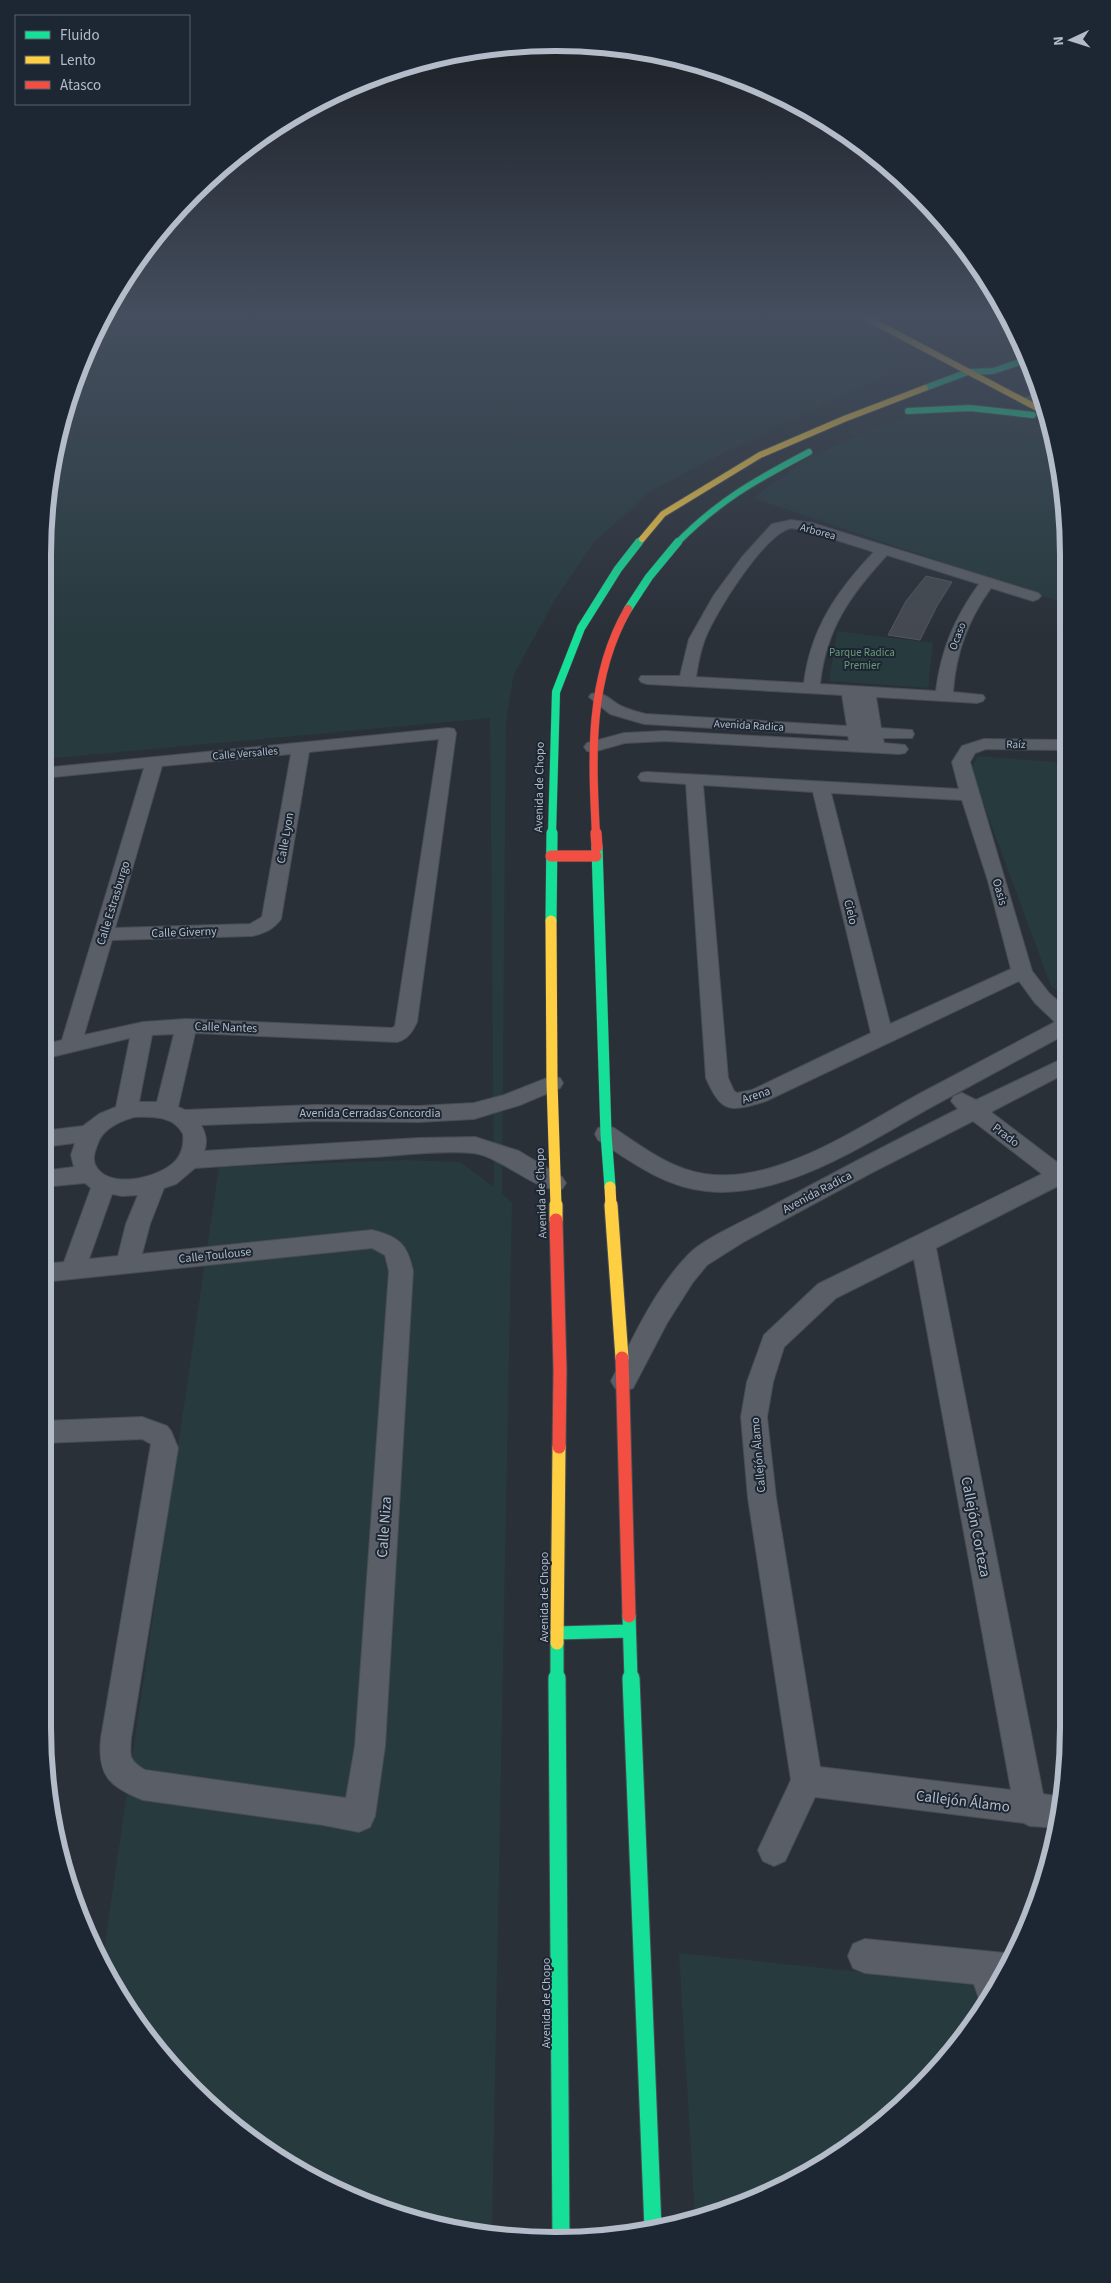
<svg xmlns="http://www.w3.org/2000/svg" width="1111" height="2283" viewBox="0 0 1111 2283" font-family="'Source Sans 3',sans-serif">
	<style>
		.green { fill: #273a3e }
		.building { fill: #444950; stroke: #52575f }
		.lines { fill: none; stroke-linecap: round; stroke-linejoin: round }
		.lane-casing { stroke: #484c53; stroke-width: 8 }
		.street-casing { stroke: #484c53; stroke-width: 2 }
		.fast-far4-casing { stroke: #484c53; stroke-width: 8 }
		.fast-far3-casing { stroke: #484c53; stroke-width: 9 }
		.fast-far2-casing { stroke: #484c53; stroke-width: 12 }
		.fast-far1-casing { stroke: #484c53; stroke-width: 15 }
		.fast-casing { stroke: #484c53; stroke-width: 19 }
		.slow-far2-casing { stroke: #484c53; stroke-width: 8 }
		.slow-far1-casing { stroke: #484c53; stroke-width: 12 }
		.slow-casing { stroke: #484c53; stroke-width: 15 }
		.jam-far2-casing { stroke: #484c53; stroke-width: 9 }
		.jam-far1-casing { stroke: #484c53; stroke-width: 12 }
		.jam-casing { stroke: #484c53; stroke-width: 15 }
		.lane { stroke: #5a5e66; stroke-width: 6 }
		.street { fill: #5a5e66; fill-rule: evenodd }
		.fast-far4 { stroke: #16e098; stroke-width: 6 }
		.fast-far3 { stroke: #16e098; stroke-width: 8 }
		.fast-far2 { stroke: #16e098; stroke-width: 11 }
		.fast-far1 { stroke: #16e098; stroke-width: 13 }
		.fast { stroke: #16e098; stroke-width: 17 }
		.slow-far2 { stroke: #ffcf43; stroke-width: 6 }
		.slow-far1 { stroke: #ffcf43; stroke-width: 11 }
		.slow { stroke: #ffcf43; stroke-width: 13 }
		.jam-far2 { stroke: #f24e42; stroke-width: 8 }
		.jam-far1 { stroke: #f24e42; stroke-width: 11 }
		.jam { stroke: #f24e42; stroke-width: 13 }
		.labels { text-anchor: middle; stroke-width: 4; stroke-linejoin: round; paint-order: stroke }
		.far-street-label { font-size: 11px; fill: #b4bcc9; stroke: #1d2633 }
		.far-park-label { font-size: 11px; fill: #6b9a76; stroke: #1d2633 }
		.street-label { font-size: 12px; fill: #b4bcc9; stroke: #1d2633 }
		.near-street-label { font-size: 15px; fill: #b4bcc9; stroke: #1d2633 }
		.rim { fill: none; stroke: #b4bcc9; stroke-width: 6 }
	</style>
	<rect width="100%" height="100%" fill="#2a3038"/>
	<path class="green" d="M105,315H819L894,354L891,373L731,449L651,491L595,541L556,598L514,674L506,720L502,1194L512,1202L492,2234L455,2231L359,2201L271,2154L217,2113L149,2040L111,1984L102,1963L219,1167L405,1160L460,1162L494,1187L490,718L43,759V555L52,455L82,359Z
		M945,410L1019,416L1047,426L1064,488V603L753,498L805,460L858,435L922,411Z
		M837,631L933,643L928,688L829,681Z
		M978,756L1054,762L1065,773L1066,996L1051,986L971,770Z
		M679,1953L996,1986C939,2092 813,2192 695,2219Z"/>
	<path class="building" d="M926,576L952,582L937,606L920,640L888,635L906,601Z"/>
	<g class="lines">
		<g class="lane-casing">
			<path id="lane" d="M1024,401L1039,396"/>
		</g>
		<g class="street-casing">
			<path id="street" d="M791,520L812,523L1038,593L1041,596L1038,599L1033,601L991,588C968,620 956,652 953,692L983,695L985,698L983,701L977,703L876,697L881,728L912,730L914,734L912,738H883L884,743L905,745L908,749L905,753L899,754L665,741L625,743L593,752L587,751L584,747L587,743L624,733L665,731L849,741L848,736L644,724L610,714L589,697L591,694C604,690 611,701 621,706C629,710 638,712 646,714L847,726L842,695L647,684L641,682L639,679L641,676H680L689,639L714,595L742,557L772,524ZM791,528L805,530L874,552C837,591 811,628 804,683L696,677C698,664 700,652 705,639C715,613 764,534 791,528ZM887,555L979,584C955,617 941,650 936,691L820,684C826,629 850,595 887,555Z
				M448,728L454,729L456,733L417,1022C412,1032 408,1039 397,1042L195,1033L178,1107L185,1110L315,1105L419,1106L474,1103L504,1095L552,1076L560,1078L563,1083L560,1088L520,1105L474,1119L419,1122L315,1121L201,1125C206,1134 208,1142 204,1151L419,1138L475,1137L519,1151L562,1177L566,1183L562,1189C540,1195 501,1156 473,1153C441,1150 406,1155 374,1157C314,1160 255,1164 195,1168L176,1184L164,1188L150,1224L142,1254L372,1230C399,1237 407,1243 413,1271L385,1746L375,1816L370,1827L359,1832L323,1825L143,1800C110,1787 97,1776 101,1738L151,1444L142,1439L43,1443V1421L142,1417L167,1426L171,1431L178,1448L131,1738C130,1756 128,1760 145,1770L346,1798L355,1746L389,1271L385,1255L372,1248L43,1282V1264L64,1262L91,1188L85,1183L43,1187V1171L74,1167L71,1155L75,1143L43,1147V1131L83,1126L99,1114L116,1107L130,1038L43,1059V1045L62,1040L144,768L43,778V768ZM439,739L395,1026L392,1028L186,1019L143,1022L84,1035L112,940L252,936C264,933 273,930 281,919L309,752ZM291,754L262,917L250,924L115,928L162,766ZM174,1034L157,1102H139L152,1035ZM134,1117C152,1116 174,1116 183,1134C184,1143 183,1151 177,1159C163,1177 112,1190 97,1168C91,1160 95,1151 98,1143C103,1129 120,1121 134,1117ZM112,1194L122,1196L138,1195L126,1224L118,1256L89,1259Z
				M984,739L1065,740V750L986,749L975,753L970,762L1032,971L1049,993L1066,1008V1034C1022,1058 977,1082 933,1106C868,1142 784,1200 706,1191C665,1187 631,1162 598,1140L595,1134L598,1128L606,1126L614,1128C642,1147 671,1169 705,1174C777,1185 860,1126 921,1093C966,1069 1011,1045 1055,1022L1035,1003L1019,981L766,1101C730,1112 722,1114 706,1078L686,784L641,781L638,777L641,773L647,772L959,789L952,762L962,746ZM703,785L813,792L871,1033L752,1090L737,1093L734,1091L728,1078ZM831,793L962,800L988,881L1011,969L890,1024Z
				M1066,1057V1073L991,1112L1066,1169L1067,1189L1058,1186L936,1248L1043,1794L1062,1797L1059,1828L1030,1826L1024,1823L815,1797L785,1861L774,1866L763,1861L758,1850L791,1780L748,1498L741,1417L747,1382L764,1335L818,1284L1042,1174L973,1121L871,1173L745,1241L707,1265L693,1282L667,1323L633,1388L624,1391L615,1388L611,1381C633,1338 654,1290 688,1255C701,1240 744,1221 763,1211C827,1176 892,1142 958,1109L951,1101L954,1096L962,1093L976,1100ZM914,1259L1011,1790L820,1767L776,1498L767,1417L773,1382L784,1347L836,1298Z
				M865,1939L1005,1953L1012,1956L985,2007L981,2005L974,1984L865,1973L853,1968L848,1956L853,1944Z"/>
		</g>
		<g class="fast-far4-casing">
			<path id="fast-far4" d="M925,388L968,372L993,371L1029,359
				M908,411L970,408L1033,415
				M638,544L642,539
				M676,544C719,500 756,480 809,452"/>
		</g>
		<g class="fast-far3-casing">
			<path id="fast-far3" d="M628,609L649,577L678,542
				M552,835L556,692L581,628L618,569L639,542"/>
		</g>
		<g class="fast-far2-casing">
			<path id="fast-far2" d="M597,847L606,1134L610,1187
				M551,921L552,833"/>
		</g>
		<g class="fast-far1-casing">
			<path id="fast-far1" d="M629,1616L631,1679
				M557,1633L629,1631
				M557,1643V1679"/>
		</g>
		<g class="fast-casing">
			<path id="fast" d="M557,1678L561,2240
				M631,1678L653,2229"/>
		</g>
		<g class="slow-far2-casing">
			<path id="slow-far2" d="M861,315L1043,411
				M642,539L663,514L760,455L844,419L925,388"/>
		</g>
		<g class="slow-far1-casing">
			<path id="slow-far1" d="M551,921L552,1083L556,1206
				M610,1187L611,1206"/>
		</g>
		<g class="slow-casing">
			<path id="slow" d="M556,1205V1220
				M611,1205L622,1358
				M557,1643L559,1447"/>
		</g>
		<g class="jam-far2-casing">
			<path id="jam-far2" d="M596,835C592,757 588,678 628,609"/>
		</g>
		<g class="jam-far1-casing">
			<path id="jam-far1" d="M596,833L597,847
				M551,856H596"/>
		</g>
		<g class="jam-casing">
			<path id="jam" d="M556,1220L560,1370L559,1447
				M622,1358L629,1616"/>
		</g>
		<use href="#lane" class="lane"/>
		<use href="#street" class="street"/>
		<use href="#fast-far4" class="fast-far4"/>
		<use href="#fast-far3" class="fast-far3"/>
		<use href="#fast-far2" class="fast-far2"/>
		<use href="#fast-far1" class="fast-far1"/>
		<use href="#fast" class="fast"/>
		<use href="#slow-far2" class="slow-far2"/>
		<use href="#slow-far1" class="slow-far1"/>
		<use href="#slow" class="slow"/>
		<use href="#jam-far2" class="jam-far2"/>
		<use href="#jam-far1" class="jam-far1"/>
		<use href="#jam" class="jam"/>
	</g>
	<linearGradient id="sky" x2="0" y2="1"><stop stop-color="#171a1f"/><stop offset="0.5" stop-color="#444e5e"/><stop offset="1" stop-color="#444e5e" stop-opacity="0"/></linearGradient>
	<rect width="1111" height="635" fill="url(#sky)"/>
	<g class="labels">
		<g class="far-street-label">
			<text transform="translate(818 531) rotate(15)" y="4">Arborea</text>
			<text transform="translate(957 636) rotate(-69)" y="4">Ocaso</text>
			<text transform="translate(749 725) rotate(3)" y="4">Avenida Radica</text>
			<text transform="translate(1016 744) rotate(1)" y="4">Raíz</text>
			<text transform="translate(245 753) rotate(-5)" y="4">Calle Versalles</text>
		</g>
		<g class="far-park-label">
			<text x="862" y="656">Parque Radica<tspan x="862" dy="13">Premier</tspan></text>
		</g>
		<g class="street-label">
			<text transform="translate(539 787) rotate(-89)" y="4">Avenida de Chopo</text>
			<text transform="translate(285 838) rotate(-80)" y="4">Calle Lyon</text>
			<text transform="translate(1000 892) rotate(74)" y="4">Oasis</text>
			<text transform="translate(113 903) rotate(-73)" y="4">Calle Estrasburgo</text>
			<text transform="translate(851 912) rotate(76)" y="4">Cielo</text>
			<text transform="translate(184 932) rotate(-2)" y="4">Calle Giverny</text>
			<text transform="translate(226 1027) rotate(2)" y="4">Calle Nantes</text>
			<text transform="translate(756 1095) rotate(-19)" y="4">Arena</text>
			<text x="370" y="1117">Avenida Cerradas Concordia</text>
			<text transform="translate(1006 1135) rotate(37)" y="4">Prado</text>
			<text transform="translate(817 1192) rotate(-28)" y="4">Avenida Radica</text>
			<text transform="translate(541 1193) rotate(-92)" y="4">Avenida de Chopo</text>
			<text transform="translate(215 1255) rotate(-6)" y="4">Calle Toulouse</text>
			<text transform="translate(758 1455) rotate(-95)" y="4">Callejón Álamo</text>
			<text transform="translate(544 1597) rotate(-90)" y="4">Avenida de Chopo</text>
			<text transform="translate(546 2003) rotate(-90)" y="4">Avenida de Chopo</text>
		</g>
		<g class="near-street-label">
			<text transform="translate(384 1527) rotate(-86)" y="5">Calle Niza</text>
			<text transform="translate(976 1527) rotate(79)" y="5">Callejón Corteza</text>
			<text transform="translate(963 1801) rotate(7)" y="5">Callejón Álamo</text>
		</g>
	</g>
	<path d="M0 0H1111V2283H0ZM555 51H556A504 504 0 0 1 1060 555V1728A504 504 0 0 1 556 2232H555A504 504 0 0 1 51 1728V555A504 504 0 0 1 555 51Z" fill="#1d2633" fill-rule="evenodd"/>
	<path class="rim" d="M555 51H556A504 504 0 0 1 1060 555V1728A504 504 0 0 1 556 2232H555A504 504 0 0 1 51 1728V555A504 504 0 0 1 555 51Z"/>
	<rect x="15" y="15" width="175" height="90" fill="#1d2633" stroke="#59626f"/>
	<rect x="25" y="31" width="25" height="8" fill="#16e098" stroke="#59626f"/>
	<text x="60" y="40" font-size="15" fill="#b4bcc9">Fluido</text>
	<rect x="25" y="56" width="25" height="8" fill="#ffcf43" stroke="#59626f"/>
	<text x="60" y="65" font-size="15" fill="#b4bcc9">Lento</text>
	<rect x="25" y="81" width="25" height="8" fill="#f24e42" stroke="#59626f"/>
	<text x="60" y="90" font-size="15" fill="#b4bcc9">Atasco</text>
	<g transform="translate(1071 40) rotate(266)" stroke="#1d2633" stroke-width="4" paint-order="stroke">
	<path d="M0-4L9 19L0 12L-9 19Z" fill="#b4bcc9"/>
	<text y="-8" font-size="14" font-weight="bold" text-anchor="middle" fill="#b4bcc9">N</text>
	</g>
</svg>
